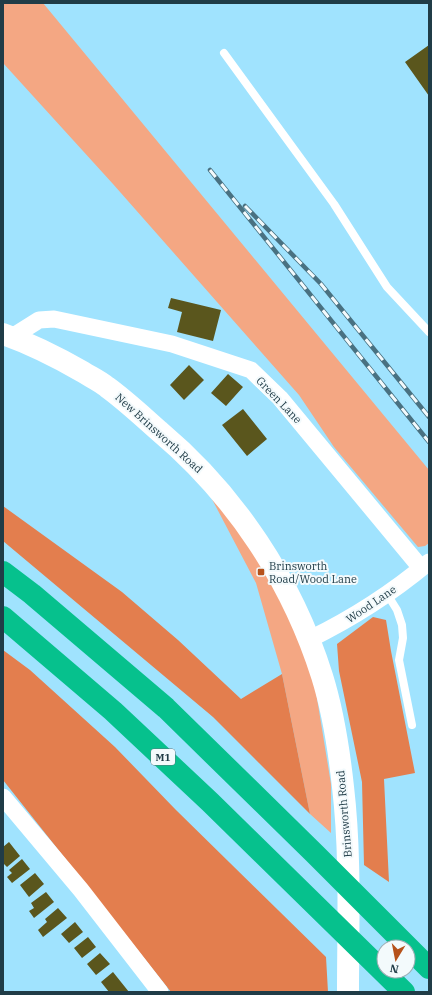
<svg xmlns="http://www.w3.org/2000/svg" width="432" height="995" viewBox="0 0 432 995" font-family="'IBM Plex Serif',serif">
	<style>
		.green { fill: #f4a783 }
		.forest { fill: #e37e4e }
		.building { fill: #5a561d }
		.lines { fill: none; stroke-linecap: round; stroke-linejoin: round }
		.lane { stroke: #fff; stroke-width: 8 }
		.street { stroke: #fff; stroke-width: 17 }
		.secondary { stroke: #fff; stroke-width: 22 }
		.highway { stroke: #06c18d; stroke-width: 22 }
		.rail-casing { stroke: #497181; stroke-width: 4.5 }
		.rail { stroke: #f3fafc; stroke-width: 3; stroke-dasharray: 9; stroke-linecap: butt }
		.poi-dot { fill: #b6521b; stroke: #f3fafc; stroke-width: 1.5 }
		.labels { text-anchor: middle; stroke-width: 4; stroke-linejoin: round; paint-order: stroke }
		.shield { fill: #f3fafc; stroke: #5f757d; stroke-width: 1 }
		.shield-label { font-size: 10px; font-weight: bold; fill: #203c47 }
		.street-label { font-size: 11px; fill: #203c47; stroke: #f3fafc }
		.poi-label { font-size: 11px; fill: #203c47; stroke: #f3fafc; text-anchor: start }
	</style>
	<rect width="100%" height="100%" fill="#a0e3fe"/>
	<path class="green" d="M3,3H43L429,470V543L425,546L418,547L334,447L299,395L113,184L3,63Z
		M204,484L238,528L291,612L314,680L331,784V833L310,814L282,674L256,583Z"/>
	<path class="forest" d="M3,506L122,592L178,640L241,699L282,674L310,814L213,717L3,541Z
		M373,617L386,620L391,651L415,773L384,779L389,882L364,865L362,782L339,671L337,644Z
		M3,650L30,670L115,747L176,810L326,957L328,992H171L3,780Z"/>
	<path class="building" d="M429,45V96L405,62Z
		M171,298L221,310L213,341L177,332L182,312L168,308Z
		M189,365L204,380L184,400L170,385Z
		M228,374L243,387L226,406L211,393Z
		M243,409L267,439L247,456L222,425Z
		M9,842L20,856L7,867L3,863V847Z
		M22,859L30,869L12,883L7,877L12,873L9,870Z
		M35,873L44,884L29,897L20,885Z
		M46,892L54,902L34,918L29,911L34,908L31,903Z
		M58,908L67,918L43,937L38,930L47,922L45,919Z
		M75,922L83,932L69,943L61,934Z
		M88,937L96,947L82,958L74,948Z
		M100,953L110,964L96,975L87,964Z
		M113,972L129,992H109L101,982Z"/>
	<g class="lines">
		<path class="lane" d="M224,53L334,204L387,287L429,332
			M387,594L397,610L402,625L403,638L399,660L412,725"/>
		<path class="street" d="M12,337L39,320L54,319L172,344L251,370L280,398L421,568
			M310,639C353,618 392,593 429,562
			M3,797L81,890L160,992"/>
		<path class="secondary" d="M3,334C31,344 57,357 83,372C91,377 100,381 107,387C125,400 142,416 159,431C235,495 292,581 322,676C333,711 339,750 343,787C351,855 348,924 348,992"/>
		<path class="highway" d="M3,572L32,594L166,708L314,853L429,968
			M3,617L113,711L210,802L404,992"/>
		<g class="rail-casing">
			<path id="rail" d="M210,170L429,442
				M245,206L321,284L429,417"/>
		</g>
		<use href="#rail" class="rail"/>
	</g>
	<rect class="poi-dot" x="257" y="568" width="8" height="8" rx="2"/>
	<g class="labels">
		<rect class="shield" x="151" y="749" width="24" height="16" rx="3"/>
		<g class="shield-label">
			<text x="163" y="761">M1</text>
		</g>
		<g class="street-label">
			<text transform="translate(279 400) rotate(46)" y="4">Green Lane</text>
			<text transform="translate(159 433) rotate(42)" y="4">New Brinsworth Road</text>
			<text transform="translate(371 604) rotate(-34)" y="4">Wood Lane</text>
			<text transform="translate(344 814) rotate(-95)" y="4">Brinsworth Road</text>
		</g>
		<g class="poi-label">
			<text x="269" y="570">Brinsworth<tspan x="269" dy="13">Road/Wood Lane</tspan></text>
		</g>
	</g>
	<rect width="432" height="995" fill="none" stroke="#203c47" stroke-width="8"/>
	<g transform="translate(396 959) rotate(190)"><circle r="19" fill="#f3fafc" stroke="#9faeb4"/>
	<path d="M0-3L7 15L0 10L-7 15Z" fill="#b6521b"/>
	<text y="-6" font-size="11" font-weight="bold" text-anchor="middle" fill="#203c47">N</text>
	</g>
</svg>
